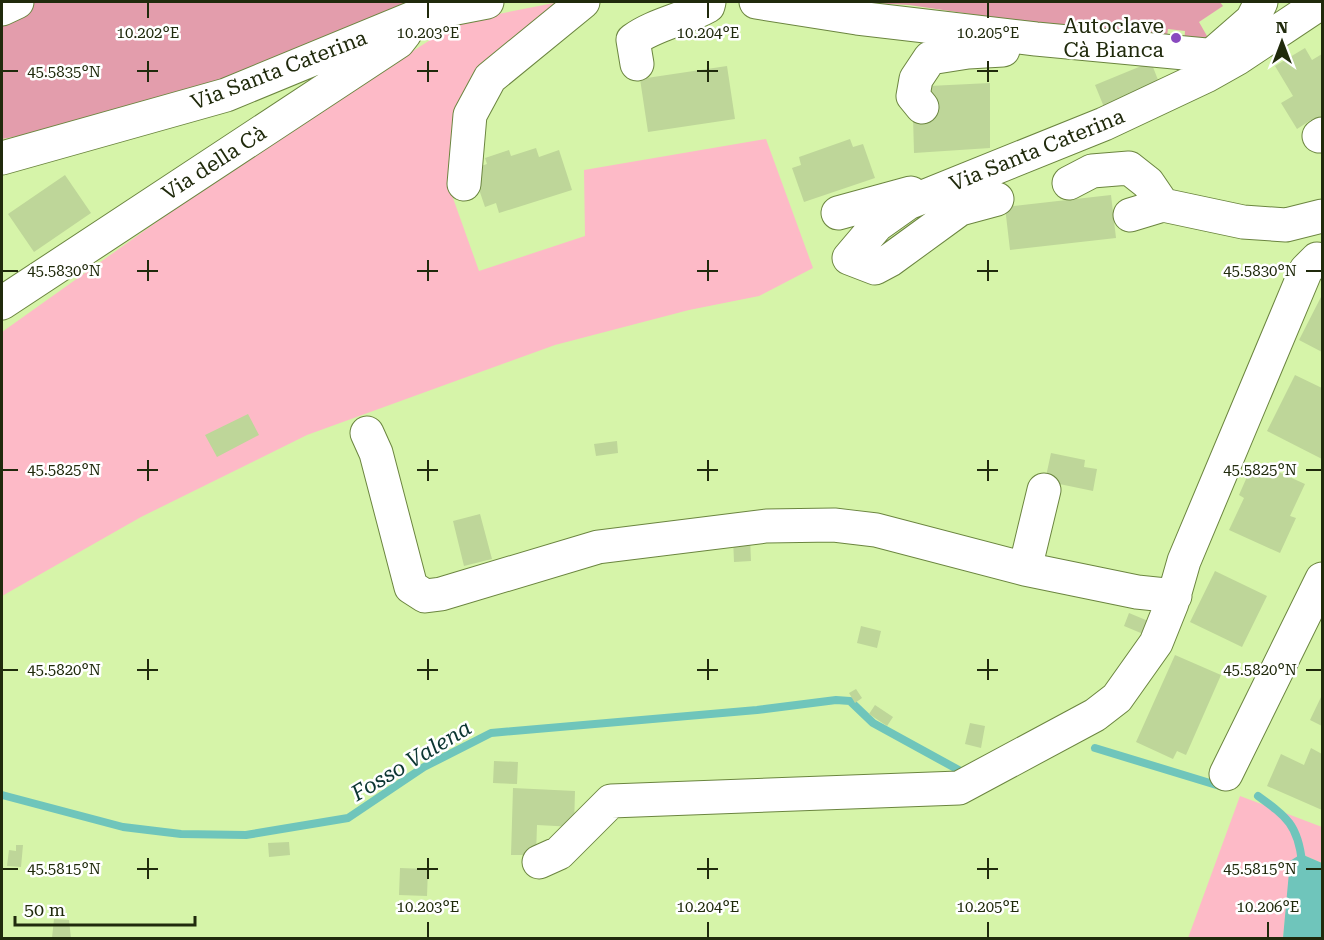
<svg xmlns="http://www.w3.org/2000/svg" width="1324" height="940" viewBox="0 0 1324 940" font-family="'Roboto Serif',serif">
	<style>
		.green { fill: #fdbac7 }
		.forest { fill: #e39dac }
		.water { fill: #6fc5bb }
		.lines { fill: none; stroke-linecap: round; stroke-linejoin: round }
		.stream { stroke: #6fc5bb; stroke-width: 8 }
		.building { fill: #bed699 }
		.minor-casing { stroke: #6b853f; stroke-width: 35 }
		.minor { stroke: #fff; stroke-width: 33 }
		.ticks { fill: none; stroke: #202a0c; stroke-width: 2 }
		.poi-dot { fill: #894abf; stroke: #fff; stroke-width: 2 }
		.labels { text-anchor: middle; stroke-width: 5; stroke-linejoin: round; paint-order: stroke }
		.poi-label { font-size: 21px; fill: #202a0c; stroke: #fff; text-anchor: end }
		.street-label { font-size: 21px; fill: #202a0c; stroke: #fff }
		.water-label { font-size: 22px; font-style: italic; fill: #0c3632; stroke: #fff }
		.ticks-label { font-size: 15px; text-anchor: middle; fill: #202a0c; stroke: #fff; stroke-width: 5; stroke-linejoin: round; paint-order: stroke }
	</style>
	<rect width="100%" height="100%" fill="#d6f4a9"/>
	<path class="green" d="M559,2L466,89L452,126L448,184L479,271L585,236L584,170L766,139L813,268L759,296L689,310L555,345L307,435L141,517L2,596V332L241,162L458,22Z
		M1240,796L1322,827V863L1301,854L1287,902L1283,938H1188Z"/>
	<path class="forest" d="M2,2H429L204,89L92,122L2,139Z
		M852,2H1220L1223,6L1199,22L1211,43L1184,45L1185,31L1168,29L1166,43L909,5Z"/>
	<path class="water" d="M1301,854L1322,863V938H1283L1290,861Z"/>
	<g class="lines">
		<path class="stream" d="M1095,748L1223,787
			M2,795L123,827L181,834L246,835L348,818L424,767L491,733L757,710L836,700L850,701L873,723L966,774
			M1258,796C1287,817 1298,825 1302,862"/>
	</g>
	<path class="building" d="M1305,48L1312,60L1322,54V119L1313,124L1311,120L1297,129L1281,103L1293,96L1275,66Z
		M1151,62L1160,85L1104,107L1095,85Z
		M727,66L735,119L648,132L640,79Z
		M990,83V148L914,153L913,116L929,86Z
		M850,139L853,147L863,144L875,178L804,202L792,168L801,165L799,157Z
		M536,148L539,157L559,150L572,190L499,213L496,203L485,207L472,169L487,164L485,158L509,150L511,156Z
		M65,175L91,213L34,252L8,214Z
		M1111,195L1116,238L1010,250L1005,207Z
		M1322,295V352L1299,340Z
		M1295,375L1322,388V459L1267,431Z
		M248,414L259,435L217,457L205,435Z
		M617,441L618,453L596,456L594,444Z
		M1051,453L1085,460L1084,467L1097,469L1093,491L1045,481Z
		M1254,461L1305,484L1290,516L1296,518L1280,553L1229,530L1244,498L1239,495Z
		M480,514L492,559L464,566L453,521Z
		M750,537L751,561L734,562L733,538Z
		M1215,571L1267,596L1242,647L1190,622Z
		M1129,613L1153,623L1148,636L1124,626Z
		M861,626L881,631L877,648L857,643Z
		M1175,655L1221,675L1186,755L1177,751L1173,759L1136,742Z
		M856,689L862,698L855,703L849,693Z
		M1322,695V726L1310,720Z
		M875,705L893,717L887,726L869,714Z
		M970,723L985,726L981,748L965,744Z
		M1311,748L1322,754V810L1267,786L1281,754L1304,765Z
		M494,761L518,762L517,784L493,783Z
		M513,788L575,791L574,827L537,825L536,855H511Z
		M289,842L290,855L269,857L268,843Z
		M16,845H23L21,867L7,866L9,850L16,851Z
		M400,868L428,869L427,896L399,895Z
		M54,919L69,920L71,938H52Z"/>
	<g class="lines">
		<g class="minor-casing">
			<path id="minor" d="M756,2L857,18L1036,39L1238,58L1322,2
				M2,9L17,2
				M1213,54L1252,20L1261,2
				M637,64L633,40C655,24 683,20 708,6L709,2
				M922,107L913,96L916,79L930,58L968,52L1003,50
				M1319,136L1322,134
				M2,158L226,95L420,15L487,2
				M1069,183L1092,171L1129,168L1148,183L1163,205
				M464,184L470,115L490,78L583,2
				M997,199L960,209L890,260L875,268L849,258L877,225L908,203L1104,124L1206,76L1238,58
				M838,213L911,193
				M1130,215L1163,205L1243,222L1286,225L1322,216
				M2,303L398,42L405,33
				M367,433L376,453L411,587L425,596L441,594L598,547L766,526L834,525L876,530L1025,569L1137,592L1175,596
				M1025,569L1044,490
				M1226,774L1322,579
				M539,862L559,853L611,801L959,788L1095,715L1117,698L1156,643L1172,603L1184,561L1306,270L1317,259"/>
		</g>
		<use href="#minor" class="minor"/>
	</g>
	<path class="ticks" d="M148,3V18M428,3V18M708,3V18M988,3V18M148,61V82M428,61V82M708,61V82M988,61V82M3,71H18M137,71H158M417,71H438M697,71H718M977,71H998M148,260V281M428,260V281M708,260V281M988,260V281M3,271H18M137,271H158M417,271H438M697,271H718M977,271H998M1306,271H1321M148,460V481M428,460V481M708,460V481M988,460V481M3,470H18M137,470H158M417,470H438M697,470H718M977,470H998M1306,470H1321M148,659V680M428,659V680M708,659V680M988,659V680M3,670H18M137,670H158M417,670H438M697,670H718M977,670H998M1306,670H1321M148,858V879M428,858V879M708,858V879M988,858V879M3,869H18M137,869H158M417,869H438M697,869H718M977,869H998M1306,869H1321M428,922V937M708,922V937M988,922V937M1268,922V937"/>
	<circle class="poi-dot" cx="1176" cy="38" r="6"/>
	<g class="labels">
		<g class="poi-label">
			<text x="1164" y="33">Autoclave<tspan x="1164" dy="24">Cà Bianca</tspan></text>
		</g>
		<g class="street-label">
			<text transform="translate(279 70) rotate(-21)" y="7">Via Santa Caterina</text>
			<text transform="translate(1037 150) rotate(-22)" y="7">Via Santa Caterina</text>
			<text transform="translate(214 163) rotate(-33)" y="7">Via della Cà</text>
		</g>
		<g class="water-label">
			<text transform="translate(411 760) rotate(-31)" y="8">Fosso Valena</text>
		</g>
	</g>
	<g class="ticks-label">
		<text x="148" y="38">10.202°E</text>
		<text x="428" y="38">10.203°E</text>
		<text x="708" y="38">10.204°E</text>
		<text x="988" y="38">10.205°E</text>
		<text x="64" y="77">45.5835°N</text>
		<text x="64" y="276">45.5830°N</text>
		<text x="1260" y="276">45.5830°N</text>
		<text x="64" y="475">45.5825°N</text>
		<text x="1260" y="475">45.5825°N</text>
		<text x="64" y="675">45.5820°N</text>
		<text x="1260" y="675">45.5820°N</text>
		<text x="64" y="874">45.5815°N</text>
		<text x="1260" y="874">45.5815°N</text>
		<text x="428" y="912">10.203°E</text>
		<text x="708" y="912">10.204°E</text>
		<text x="988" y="912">10.205°E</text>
		<text x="1268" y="912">10.206°E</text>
	</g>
	<rect width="1324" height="940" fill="none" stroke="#202a0c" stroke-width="6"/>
	<g transform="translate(1282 42)" stroke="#ffffff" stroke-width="4.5" paint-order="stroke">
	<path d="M0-4.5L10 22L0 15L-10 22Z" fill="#202a0c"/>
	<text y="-9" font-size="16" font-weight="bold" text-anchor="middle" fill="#202a0c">N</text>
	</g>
	<path d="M15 916v9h180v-9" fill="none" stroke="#202a0c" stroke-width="3"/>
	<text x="24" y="916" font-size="18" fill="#202a0c" stroke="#ffffff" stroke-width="4.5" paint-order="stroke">50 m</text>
</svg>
